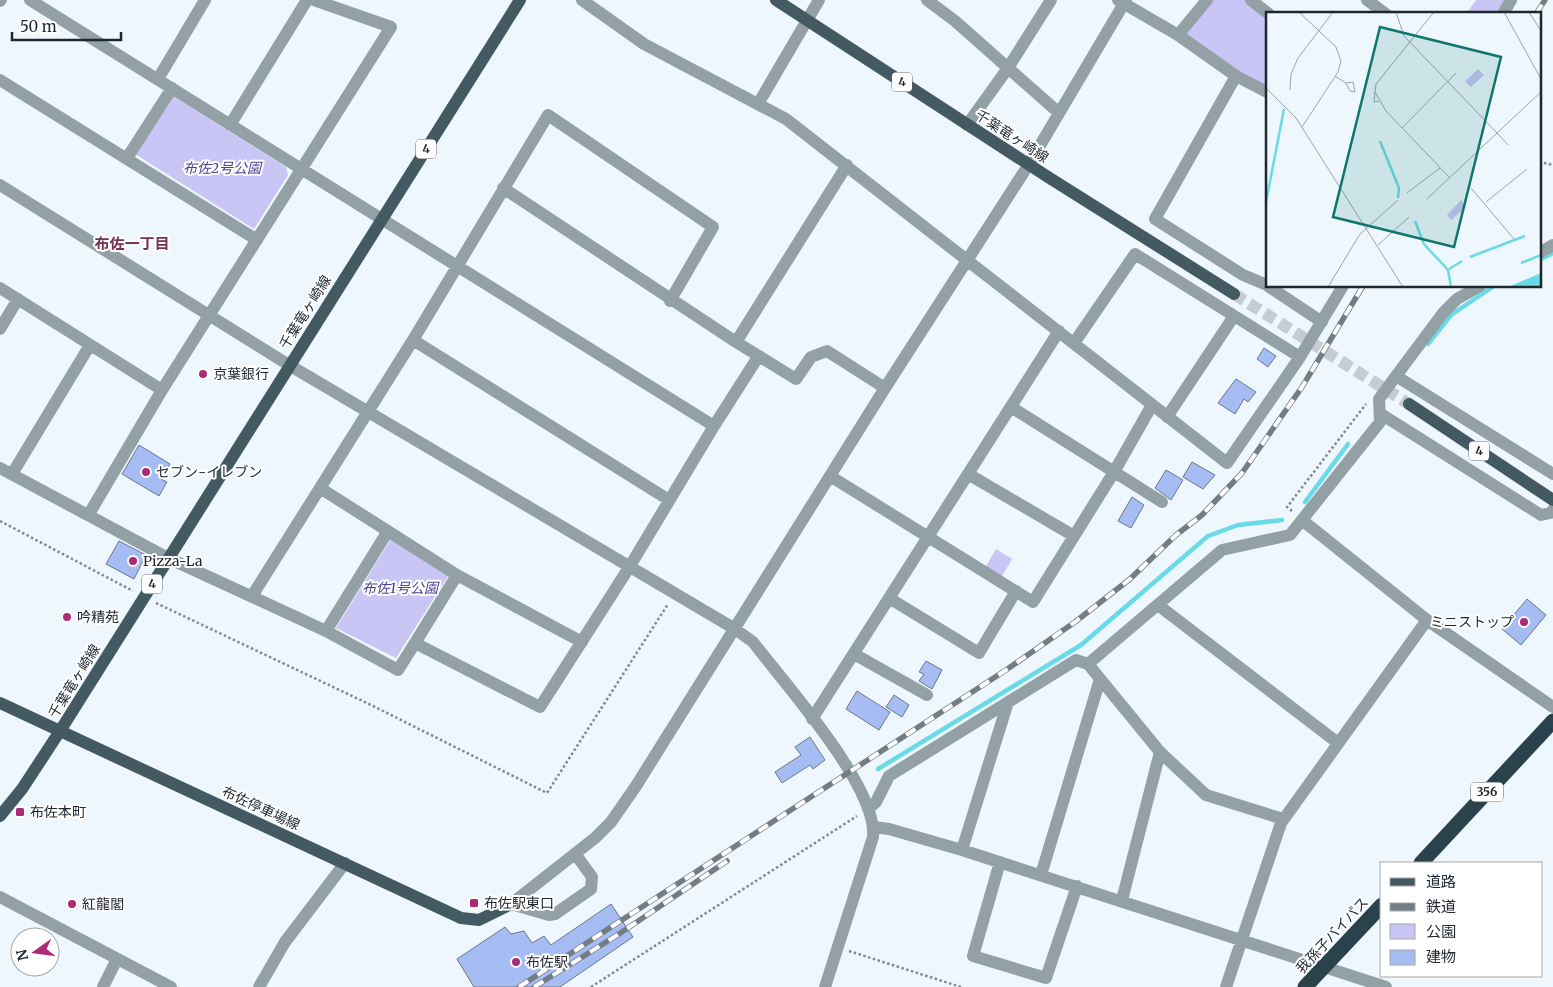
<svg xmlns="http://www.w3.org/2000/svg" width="1553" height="987" viewBox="0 0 1553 987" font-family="Merriweather,'Noto Sans JP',serif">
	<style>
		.green { fill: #c9c6f5 }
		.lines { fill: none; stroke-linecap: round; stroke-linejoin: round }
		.stream { stroke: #6adae6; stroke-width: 4.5 }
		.building { fill: #a6bdf4; stroke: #6c768b }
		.major-tunnel { stroke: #c5ccd4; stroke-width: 12; stroke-dasharray: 12 6; stroke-linecap: butt }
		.path { stroke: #818991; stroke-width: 2.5; stroke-dasharray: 2.5 2.5; stroke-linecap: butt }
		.minor { stroke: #93a0a5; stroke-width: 12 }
		.major { stroke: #445a63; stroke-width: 12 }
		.highway { stroke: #29424c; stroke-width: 15 }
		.rail-casing { stroke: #747c84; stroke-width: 5.5 }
		.rail { stroke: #fff; stroke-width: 4; stroke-dasharray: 11; stroke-linecap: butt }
		.poi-dot { fill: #ad2b76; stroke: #fff; stroke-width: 2 }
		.labels { text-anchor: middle; stroke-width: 4; stroke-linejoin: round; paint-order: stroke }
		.shield { fill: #fff; stroke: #62676d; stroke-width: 1 }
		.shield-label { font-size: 12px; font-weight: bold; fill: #1f262e }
		.street-label { font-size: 14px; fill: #1f262e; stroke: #fff }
		.park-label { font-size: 14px; font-style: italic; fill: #4e3f94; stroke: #fff }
		.poi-label { font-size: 14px; fill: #1f262e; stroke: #fff; text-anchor: start }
		.neighbourhood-label { font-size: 15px; font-weight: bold; fill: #723253; stroke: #fff }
		.inset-river { fill: none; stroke: #6adae6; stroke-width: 2.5 }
		.inset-road { fill: none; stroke: #9ba3ab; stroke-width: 1 }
		.view { fill: #0f766e; fill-opacity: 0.15; stroke: #0f766e; stroke-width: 2.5 }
		.inset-edge { fill: none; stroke: #1f262e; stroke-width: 2.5 }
	</style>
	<rect width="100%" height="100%" fill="#eef6fe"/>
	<path class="green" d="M1207,0H1251L1267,14V92L1178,35Z
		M1476,0H1509L1501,14H1466Z
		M171,95L286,167L288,175L254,229L135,154Z
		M391,539L448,576L396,658L336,628Z
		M996,549L1012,559L1001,578L985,568Z"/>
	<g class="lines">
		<path class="stream" d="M1539,260L1553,253
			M1428,344L1451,315L1494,286
			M1305,502L1348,444
			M878,769L1081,645L1208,536L1238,525L1282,520"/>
	</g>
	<path class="building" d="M1264,348L1276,356L1268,367L1257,359Z
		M1236,379L1256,392L1248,402L1244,399L1235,414L1218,403Z
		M139,445L170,464L161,479L167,482L159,496L122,474Z
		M1192,462L1215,475L1203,489L1183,477Z
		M1166,470L1183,480L1171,500L1155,488Z
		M1132,497L1144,505L1131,528L1118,521Z
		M119,541L146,555L134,579L106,564Z
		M1527,599L1546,615L1521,645L1502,629Z
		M926,661L942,670L932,689L919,681L924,674L919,672Z
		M857,691L890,712L879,730L846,709Z
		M894,695L909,705L902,717L886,707Z
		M810,737L825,760L813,769L810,765L782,783L775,772L801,755L795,747Z
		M611,904L633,937L560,987H474L457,959L505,927L511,934L524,931L532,943L544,936L551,945Z"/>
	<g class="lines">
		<path class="major-tunnel" d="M1234,294L1409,404"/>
		<path class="path" d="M1539,162L1553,165
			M1292,511L1287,507L1366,404
			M0,521L133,591
			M156,603L369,704L547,793L668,604
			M849,951L961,987
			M591,987L857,816"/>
		<path class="minor" d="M582,0L644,44L786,119L1227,463L1300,357L1343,286
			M927,0L955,21L1058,112
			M1118,0L1178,35L1236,76L1267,92
			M1251,0L1269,14
			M1367,0L1386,14
			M0,1L1,0
			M1503,14L1511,0
			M1178,35L1207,0
			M1236,76L1155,219L1243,275L1267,285
			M158,79L205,0
			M0,80L257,240
			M758,104L819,0
			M230,125L307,0
			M967,125L1008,68L1051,0
			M127,158L172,88
			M847,165L736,342L796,379L811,357L827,351L885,388
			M0,185L289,365L735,629L753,642C784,683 878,787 873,837L825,987
			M503,188L736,342
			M1539,253L1553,245
			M1268,286L1322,322
			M0,288L162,390
			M0,329L18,299
			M413,340L669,500
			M1074,343L1135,254L1300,357
			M1396,376L1553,474
			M1011,407L1162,502
			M1381,414L1541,515L1550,513L1553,510
			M1167,417L1234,316
			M714,426L758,357
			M0,468L168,558L326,631L398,670L415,643L540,707L630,566L714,426L30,0
			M12,474L90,345
			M968,474L1074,536
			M830,476L1033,602L1114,472L1152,405
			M320,488L413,340L548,115L713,227L670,301
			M89,514L162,390L391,27L314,0
			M1302,520L1427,620L1553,707
			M457,575L582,642
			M252,596L320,488L457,575L415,643
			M889,598L979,653L1016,591
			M1158,605L1338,743
			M326,631L388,531
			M854,654L927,695
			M1088,664L1160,752L1122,900
			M812,719L1059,331
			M1160,752L1206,795L1283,819
			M868,809L876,802L889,776L1076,660L1088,664L1222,550L1290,535L1380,422L1379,399L1396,376L1443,313L1457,299L1480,286
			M874,827L889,829L962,850L1386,987
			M962,850L1008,702
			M1000,862L973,956L1046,978L1077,886
			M1041,875L1100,679
			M0,897L171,987
			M511,904L595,838L611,822L636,786L885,388L1029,164L1126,0
			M511,904L549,915L555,914L591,889L592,877L576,855
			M103,987L117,959
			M259,987L285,942L345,863
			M1226,987L1281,823L1427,620"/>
		<path class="major" d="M776,0L1048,177L1234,294
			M1409,404L1553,500
			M0,703L461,918L479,920L511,904
			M0,816L22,789L60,731L520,0"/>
		<path class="highway" d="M1421,863L1553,721
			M1305,987L1382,905"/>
		<g class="rail-casing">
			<path id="rail" d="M1536,14L1545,0
				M519,987L1006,670L1075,622L1130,579L1176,535L1202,515L1242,473L1302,387L1363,286
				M534,987L619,934L727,861"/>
		</g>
		<use href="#rail" class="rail"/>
	</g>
	<g class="poi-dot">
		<circle cx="203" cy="374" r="5"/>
		<circle cx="146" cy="472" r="5"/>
		<circle cx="133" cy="561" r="5"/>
		<circle cx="67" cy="617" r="5"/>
		<circle cx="1524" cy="622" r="5"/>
		<rect x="15" y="807" width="10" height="10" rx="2.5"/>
		<rect x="469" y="898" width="10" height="10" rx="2.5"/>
		<circle cx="72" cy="904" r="5"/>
		<circle cx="516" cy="962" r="5"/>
	</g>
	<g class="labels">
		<g class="shield">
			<rect x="892" y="72.5" width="20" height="19" rx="4"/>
			<rect x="416" y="139.5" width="20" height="19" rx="4"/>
			<rect x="1469" y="441.5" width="20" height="19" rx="4"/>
			<rect x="142" y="574.5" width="20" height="19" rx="4"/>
			<rect x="1471" y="782.5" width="32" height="19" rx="4"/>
		</g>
		<g class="shield-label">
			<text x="902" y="86">4</text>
			<text x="426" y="153">4</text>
			<text x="1479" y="455">4</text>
			<text x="152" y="588">4</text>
			<text x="1487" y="796">356</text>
		</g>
		<g class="street-label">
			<text transform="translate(1012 136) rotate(33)" y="5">千葉竜ヶ崎線</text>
			<text transform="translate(305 312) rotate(-58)" y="5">千葉竜ヶ崎線</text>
			<text transform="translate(74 681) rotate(-58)" y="5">千葉竜ヶ崎線</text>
			<text transform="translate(261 808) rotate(25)" y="5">布佐停車場線</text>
			<text transform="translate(1332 935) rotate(-47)" y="5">我孫子バイパス</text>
		</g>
		<g class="park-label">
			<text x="222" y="173">布佐2号公園</text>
			<text x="400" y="593">布佐1号公園</text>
		</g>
		<g class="poi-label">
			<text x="213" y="379">京葉銀行</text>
			<text x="156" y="477">セブン-イレブン</text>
			<text x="143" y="566">Pizza-La</text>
			<text x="77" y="622">吟精苑</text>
			<text x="1514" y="627" text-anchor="end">ミニストップ</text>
			<text x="30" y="817">布佐本町</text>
			<text x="484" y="908">布佐駅東口</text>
			<text x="82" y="909">紅龍閣</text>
			<text x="526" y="967">布佐駅</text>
		</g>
		<g class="neighbourhood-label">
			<text x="132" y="249">布佐一丁目</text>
		</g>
	</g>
	<g transform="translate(1266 12)">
		<rect width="275" height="275" fill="#eef6fe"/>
		<path d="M212,57L218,63L205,75L199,69ZM195,188L200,195L185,208L181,203Z" fill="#c9c6f5"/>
		<path d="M275,261V275H242Z" fill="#6adae6"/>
		<path class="inset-river" d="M114,129L133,176L132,186M0,190L18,97M149,209L158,232L182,258L185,275M204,245L259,224M255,251L275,243M183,257L196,249"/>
		<path class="inset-road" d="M33,0L70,35L75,49L72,60L36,115M130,0L138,24L231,121L161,187M238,0L275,67M263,0L275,19M69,64L80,71L84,79L89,80L87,70L80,71M0,76L30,106L137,275M24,78L25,62L32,46L67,0M109,80L120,99L183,165M109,80L108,90L113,89M109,80L110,72L168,0M136,116L190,61M242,133L231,121L275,80M205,176L248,227M141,181L174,156M220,190L261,157M112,233L143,205M62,275L94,222L132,188"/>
		<path class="view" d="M114,15L235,45L188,235L67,205Z"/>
		<rect width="275" height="275" class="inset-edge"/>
	</g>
	<rect x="1380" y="862" width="162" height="115" fill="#ffffff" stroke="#a5a8ab"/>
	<rect x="1390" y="878" width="25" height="8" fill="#445a63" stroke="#a5a8ab"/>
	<text x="1426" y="887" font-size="15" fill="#1f262e">道路</text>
	<rect x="1390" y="903" width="25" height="8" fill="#747c84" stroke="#a5a8ab"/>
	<text x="1426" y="912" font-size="15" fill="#1f262e">鉄道</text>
	<rect x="1390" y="924" width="25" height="15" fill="#c9c6f5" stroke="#a5a8ab"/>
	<text x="1426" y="937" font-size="15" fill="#1f262e">公園</text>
	<rect x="1390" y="950" width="25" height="15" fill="#a6bdf4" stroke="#a5a8ab"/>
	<text x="1426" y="962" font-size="15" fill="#1f262e">建物</text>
	<g transform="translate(35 952) rotate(256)"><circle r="24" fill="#ffffff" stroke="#a5a8ab"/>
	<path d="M0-4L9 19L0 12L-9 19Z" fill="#ad2b76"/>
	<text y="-8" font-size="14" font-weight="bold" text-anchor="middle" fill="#1f262e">N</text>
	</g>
	<path d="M12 32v8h109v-8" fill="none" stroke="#1f262e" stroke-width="2.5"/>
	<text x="20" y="32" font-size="15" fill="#1f262e" stroke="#ffffff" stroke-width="4" paint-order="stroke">50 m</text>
</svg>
